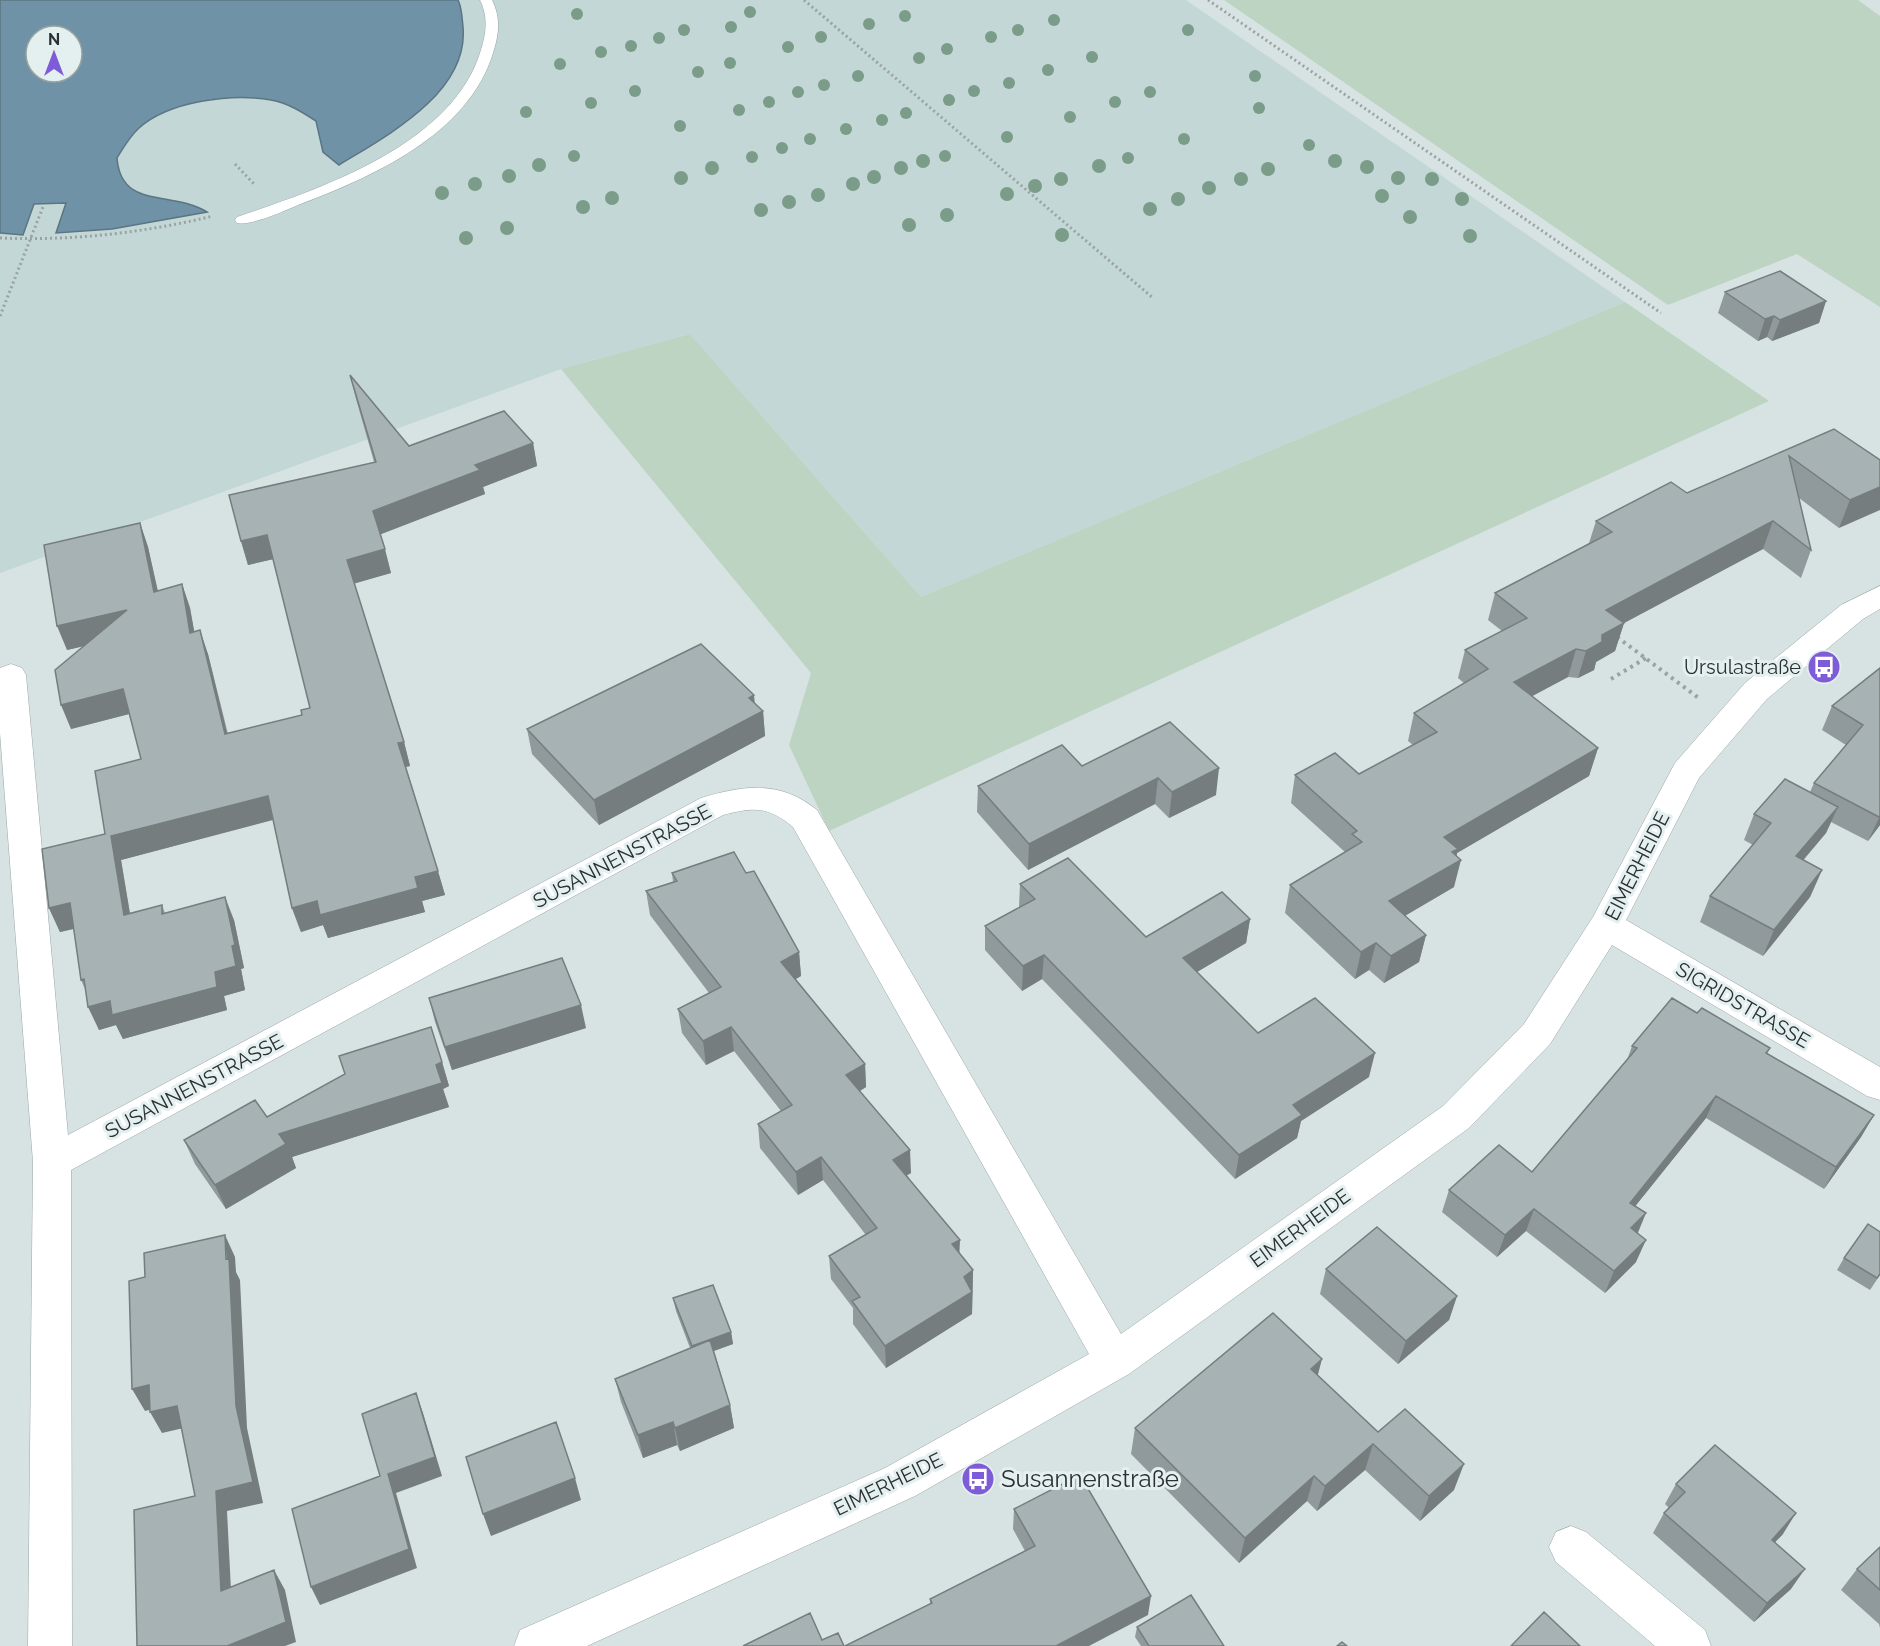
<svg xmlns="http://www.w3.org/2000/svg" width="1880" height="1646" viewBox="0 0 1880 1646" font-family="Raleway,sans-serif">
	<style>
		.built { fill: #c3d7d6; fill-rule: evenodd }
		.green { fill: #bdd4c3 }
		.water { fill: #6f92a6; stroke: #5b7583; stroke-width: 1.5; fill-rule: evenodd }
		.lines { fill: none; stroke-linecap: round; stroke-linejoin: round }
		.service-casing { stroke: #9ca7a7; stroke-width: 1 }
		.minor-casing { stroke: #9ca7a7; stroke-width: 1 }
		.path-far1 { stroke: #9aa3a2; stroke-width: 3; stroke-dasharray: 2 3; stroke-linecap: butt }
		.path { stroke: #9aa3a2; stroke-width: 4; stroke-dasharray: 3 4.5; stroke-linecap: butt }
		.service { fill: #fff; fill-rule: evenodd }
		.minor { fill: #fff; fill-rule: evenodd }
		.tree { fill: #7a9c88 }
		.wall { fill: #90999b }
		.shaded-wall { fill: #757d7e }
		.building { fill: #a7b2b4; stroke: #757d7e; stroke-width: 1.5 }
		.labels { text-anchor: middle; stroke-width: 6; stroke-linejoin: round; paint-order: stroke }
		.poi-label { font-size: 20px; fill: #2c3130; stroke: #e4f0f0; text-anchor: end }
		.street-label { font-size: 20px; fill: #2c3130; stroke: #e4f0f0 }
		.near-poi-label { font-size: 24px; fill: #2c3130; stroke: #e4f0f0; text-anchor: start }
	</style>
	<rect width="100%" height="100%" fill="#d7e3e2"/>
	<path class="built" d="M0,0H1186L1625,302L921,597L690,334L561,369L0,573ZM36,36H72V72H36Z"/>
	<path class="green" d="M1224,0H1858L1880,16V307L1797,254L1668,305Z
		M1625,302L1769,401L829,831L789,745L811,673L561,369L690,334L921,597Z"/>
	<path class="water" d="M0,0H458C462,8 462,18 463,27C469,93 386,136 339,165L323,152L316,121C302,112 288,103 271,100C232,93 169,101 139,128C130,136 123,148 117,158C121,210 171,190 207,212L112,229L56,233L66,203L34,204L23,235L0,233ZM36,36H72V72H36Z"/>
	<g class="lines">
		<g class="service-casing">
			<path id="service" d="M480,0H492C501,18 499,34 493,53C468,135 372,177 298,205C284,211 251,226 237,223L235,220L237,217C320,189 451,145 480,53C486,35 489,18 480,0Z"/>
		</g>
		<g class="minor-casing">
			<path id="minor" d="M1880,586V609L1863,619L1767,699L1699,778L1626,920L1880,1067V1100L1867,1096L1612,945L1550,1044L1469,1128L1129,1374L915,1496L587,1646H514L520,1630L885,1468L1089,1354L793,827C768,806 754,807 723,815L71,1170L72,1646H28L33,1162L0,733V668L11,664L22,668L26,675L68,1135L701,798C744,785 780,780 817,810L1121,1334L1443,1106L1524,1024L1593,917L1675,763L1745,683L1841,605Z
				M1571,1526L1586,1532L1705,1630L1711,1646H1655L1556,1562L1549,1547L1556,1532Z"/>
		</g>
		<path class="path-far1" d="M804,0L1153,298
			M1208,0L1661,313
			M235,164L255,185
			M0,238C72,241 143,233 213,216
			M0,316L43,207"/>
		<path class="path" d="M1617,637L1700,699
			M1611,679L1646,658"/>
		<use href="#service" class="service"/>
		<use href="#minor" class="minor"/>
	</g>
	<g class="tree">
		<circle cx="750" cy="12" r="6"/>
		<circle cx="577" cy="14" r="6"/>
		<circle cx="905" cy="16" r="6"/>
		<circle cx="1054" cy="20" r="6"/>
		<circle cx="869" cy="24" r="6"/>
		<circle cx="731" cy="27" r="6"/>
		<circle cx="684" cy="30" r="6"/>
		<circle cx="1018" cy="30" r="6"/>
		<circle cx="1188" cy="30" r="6"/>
		<circle cx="821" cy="37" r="6"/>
		<circle cx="991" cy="37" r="6"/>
		<circle cx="659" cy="38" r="6"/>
		<circle cx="631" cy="46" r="6"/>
		<circle cx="788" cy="47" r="6"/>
		<circle cx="947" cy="49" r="6"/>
		<circle cx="601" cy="52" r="6"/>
		<circle cx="1092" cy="57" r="6"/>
		<circle cx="919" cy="58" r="6"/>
		<circle cx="730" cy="63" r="6"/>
		<circle cx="560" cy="64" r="6"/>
		<circle cx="1048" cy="70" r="6"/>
		<circle cx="698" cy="72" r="6"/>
		<circle cx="858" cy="76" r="6"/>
		<circle cx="1255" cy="76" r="6"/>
		<circle cx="1009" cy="83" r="6"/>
		<circle cx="824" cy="85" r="6"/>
		<circle cx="635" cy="91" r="6"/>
		<circle cx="974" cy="91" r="6"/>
		<circle cx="798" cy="92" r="6"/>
		<circle cx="1150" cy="92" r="6"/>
		<circle cx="949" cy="100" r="6"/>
		<circle cx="769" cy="102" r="6"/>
		<circle cx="1115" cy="102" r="6"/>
		<circle cx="591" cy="103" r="6"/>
		<circle cx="1259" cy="108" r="6"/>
		<circle cx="739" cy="110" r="6"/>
		<circle cx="526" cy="112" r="6"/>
		<circle cx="906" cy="113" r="6"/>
		<circle cx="1070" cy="117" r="6"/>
		<circle cx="882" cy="120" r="6"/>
		<circle cx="680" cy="126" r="6"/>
		<circle cx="846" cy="129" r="6"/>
		<circle cx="1007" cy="137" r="6"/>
		<circle cx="810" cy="139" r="6"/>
		<circle cx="1184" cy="139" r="6"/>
		<circle cx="1309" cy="145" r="6"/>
		<circle cx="782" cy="148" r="6"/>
		<circle cx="574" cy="156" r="6"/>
		<circle cx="945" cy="156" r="6"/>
		<circle cx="752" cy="157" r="6"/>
		<circle cx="1128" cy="158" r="6"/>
		<circle cx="923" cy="161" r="7"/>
		<circle cx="1335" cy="161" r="7"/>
		<circle cx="539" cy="165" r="7"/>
		<circle cx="1099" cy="166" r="7"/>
		<circle cx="1367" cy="167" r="7"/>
		<circle cx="712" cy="168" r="7"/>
		<circle cx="901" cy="168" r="7"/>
		<circle cx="1268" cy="169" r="7"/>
		<circle cx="509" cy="176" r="7"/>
		<circle cx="874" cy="177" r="7"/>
		<circle cx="681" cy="178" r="7"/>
		<circle cx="1398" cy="178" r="7"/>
		<circle cx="1061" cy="179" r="7"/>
		<circle cx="1241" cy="179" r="7"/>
		<circle cx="1432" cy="179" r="7"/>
		<circle cx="475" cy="184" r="7"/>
		<circle cx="853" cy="184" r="7"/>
		<circle cx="1035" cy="186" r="7"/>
		<circle cx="1209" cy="188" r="7"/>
		<circle cx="442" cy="193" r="7"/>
		<circle cx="1007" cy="194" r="7"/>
		<circle cx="818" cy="195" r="7"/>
		<circle cx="1382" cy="196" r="7"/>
		<circle cx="612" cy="198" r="7"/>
		<circle cx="1178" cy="199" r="7"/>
		<circle cx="1462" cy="199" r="7"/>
		<circle cx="789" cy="202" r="7"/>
		<circle cx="583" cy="207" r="7"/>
		<circle cx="1150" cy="209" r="7"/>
		<circle cx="761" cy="210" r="7"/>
		<circle cx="947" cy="215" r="7"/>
		<circle cx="1410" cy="217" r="7"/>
		<circle cx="909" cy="225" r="7"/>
		<circle cx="507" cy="228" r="7"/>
		<circle cx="1062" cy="235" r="7"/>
		<circle cx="1470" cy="236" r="7"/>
		<circle cx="466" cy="238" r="7"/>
	</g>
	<path class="wall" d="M1725,292L1826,301L1819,323L1772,341L1767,337L1758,341L1718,313Z
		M350,375L409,446L533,443L537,466L483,487L485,494L380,534L391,573L354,583L404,742L410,766L406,767L445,895L422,901L425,912L328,938L323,925L301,932L292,908L273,820L121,860L130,913L162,905L165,913L234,920L244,968L241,969L245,990L224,996L227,1010L123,1039L116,1025L99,1030L85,989L81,980L74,929L60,932L49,908L105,834L141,759L129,714L71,729L84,646L67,650L140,523L148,547L158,591L182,584L190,608L194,632L208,654L228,734L302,715L310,708L273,559L248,565L241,541L374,462L356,399Z
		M1834,429L1880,460L1839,528L1799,498L1811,550L1801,578L1763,549L1624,623L1615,651L1596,662L1594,670L1578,678L1568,677L1532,696L1598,748L1589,776L1457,853L1454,887L1405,916L1426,935L1419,962L1384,983L1369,970L1355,979L1285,913L1290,885L1345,852L1291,803L1295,775L1359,774L1413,745L1408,741L1414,713L1464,683L1458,678L1465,650L1502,631L1488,620L1495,593L1589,543L1596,521L1687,493Z
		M1880,668V825L1868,841L1831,822L1826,833L1803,860L1822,870L1810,897L1763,956L1700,922L1710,896L1753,845L1744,840L1754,814L1810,792L1814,783L1846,745L1822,730L1832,706Z
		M755,704L763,711L765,736L599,825L532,754L527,729Z
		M1170,722L1216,795L1169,818L1155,804L1028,870L977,812L978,786L1082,766Z
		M672,873H746L799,952L801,976L796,979L865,1064L866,1087L860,1091L911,1173L907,1175L959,1253L973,1270L972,1314L886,1368L853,1324V1308L831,1279L829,1256L866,1235L823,1180L798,1195L760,1148L758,1124L781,1111L734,1051L706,1065L682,1033L678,1009L709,993L650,915L646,891L673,882Z
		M1020,884L1146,937L1250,919L1246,943L1197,972L1258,1033L1369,1077L1301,1121L1297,1138L1235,1179L1042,979L1022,991L985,950V926L1019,907Z
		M429,998L586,1028L452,1070L435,1022Z
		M1697,1013L1770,1048L1767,1054L1874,1115L1861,1137L1824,1189L1706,1118L1635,1206L1637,1233L1636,1262L1605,1293L1526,1231L1497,1257L1442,1212L1449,1190L1532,1172L1627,1060L1632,1046Z
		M442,1062L449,1086L443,1089L449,1107L292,1157L296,1168L226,1209L195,1164L184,1140L267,1117Z
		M1880,1232V1275L1870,1290L1837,1270L1844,1258Z
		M1326,1269L1457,1296L1449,1320L1398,1364L1320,1294Z
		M673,1298L731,1332L733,1344L714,1351L730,1405L734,1428L680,1451L677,1445L643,1458L621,1402L615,1379L690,1348L676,1311Z
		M1318,1376L1378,1432L1454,1490L1420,1521L1365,1470L1317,1511L1307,1501L1239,1563L1131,1454L1135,1428Z
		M1676,1484L1783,1534L1775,1542L1791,1589L1754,1622L1653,1533L1664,1513L1669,1508L1665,1504Z
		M1014,1509L1148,1615L930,1604V1599L1025,1551L1013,1529Z
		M1880,1547V1628L1879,1624L1841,1590L1857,1569Z
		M1137,1627L1224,1646H1141L1135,1637Z"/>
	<path class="shaded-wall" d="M1826,301L1819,323L1772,341L1780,320Z
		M1774,316L1767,337L1758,341L1765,319Z
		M533,443L537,466L483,487L485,494L379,535L373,511L475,465Z
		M1880,487V510L1839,528L1850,500Z
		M1773,521L1763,549L1624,623L1615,651L1596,662L1594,670L1578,678L1586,651L1606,610Z
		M140,523L148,547L163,616L154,592Z
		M267,535L274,559L248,565L241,541Z
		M385,549L391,573L353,584L347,560Z
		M182,584L190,608L199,657L190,633Z
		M127,610L136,634L67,650L57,626Z
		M200,630L208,654L233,758L225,734Z
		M1576,649L1568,677L1506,710L1514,682Z
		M123,689L133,713L71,729L61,705Z
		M754,695L756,715L763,711L765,736L599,825L594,800Z
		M404,742L410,766L404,767L398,743Z
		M1598,748L1589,776L1457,853L1454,864L1461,860L1454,887L1382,929L1389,901L1444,837Z
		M1219,768L1216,795L1169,818L1172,792Z
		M1158,778L1155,804L1028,870L1029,844Z
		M268,796L276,819L121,860L134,939L124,915L111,836Z
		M1838,807L1826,833L1784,883L1796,856Z
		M1880,816V825L1868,841Z
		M1822,870L1810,897L1763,956L1774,930Z
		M438,871L445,895L422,901L425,912L328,938L323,925L301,932L292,908Z
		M225,897L234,920L244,968L241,969L245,990L224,996L227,1010L123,1039L116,1025L99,1030L88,1007L215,972L232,946Z
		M70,903L81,927L60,932L49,908Z
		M1250,919L1246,943L1180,982L1183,958Z
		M1426,935L1419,962L1384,983L1391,956Z
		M1376,943L1369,970L1355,979L1361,952Z
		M799,952L801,976L783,986L781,962Z
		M1044,955L1042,979L1022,991L1023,966Z
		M581,1005L586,1028L452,1070L445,1047Z
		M731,1027L734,1051L706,1065L703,1041Z
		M1375,1053L1369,1077L1301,1121L1297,1138L1235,1179L1239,1155L1293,1105Z
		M442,1062L449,1086L443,1089L449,1107L292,1157L296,1168L226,1209L215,1185L279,1134Z
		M865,1064L866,1087L848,1098L846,1075Z
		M1716,1096L1706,1118L1621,1224L1630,1203Z
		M1874,1115L1861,1137L1824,1189L1836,1167Z
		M910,1150L911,1173L894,1183L893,1160Z
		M821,1157L823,1180L798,1195L796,1172Z
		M1534,1209L1526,1231L1497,1257L1505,1235Z
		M1646,1213L1637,1235L1631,1228Z
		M225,1235L235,1257L236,1272L240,1280L247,1428L263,1503L227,1511L232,1610L221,1591L216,1491L236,1406Z
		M960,1240L959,1262L952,1244Z
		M1646,1240L1636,1262L1605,1293L1614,1271Z
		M973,1270L972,1314L886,1368L885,1346Z
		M1457,1296L1449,1320L1398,1364L1406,1341Z
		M731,1332L733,1344L694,1358L692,1346Z
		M1322,1359L1315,1386L1311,1369Z
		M149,1385L161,1407L145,1411L132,1389Z
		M416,1393L423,1413L442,1476L396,1493L417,1568L320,1605L311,1587L388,1474Z
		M730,1405L734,1428L680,1451L675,1428Z
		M177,1406L188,1427L162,1433L150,1412Z
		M673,1422L677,1445L643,1458L638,1435Z
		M1373,1444L1365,1470L1317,1511L1325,1486Z
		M1464,1464L1454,1490L1420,1521L1429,1496Z
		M1314,1476L1307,1501L1239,1563L1245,1538Z
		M575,1478L581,1500L491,1536L483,1514Z
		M1796,1513L1783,1534L1758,1560L1772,1540Z
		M1805,1569L1791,1589L1754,1622L1767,1603Z
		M274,1570L285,1590L296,1642L285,1646H227Z
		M1151,1596L1148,1615L1089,1646H1056Z"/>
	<path class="building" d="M1780,271L1826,301L1780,320L1774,316L1765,319L1725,292Z
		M350,375L409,446L504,411L533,443L475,465L480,470L373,511L385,549L347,560L404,742L398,743L438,871L415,877L418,888L320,915L317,901L292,908L268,796L111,836L124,915L162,905V914L225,897L235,945L232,946L236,966L215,972L217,987L112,1015L110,1001L88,1007L84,979L81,980L70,903L49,908L42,849L105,834L95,771L141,759L123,689L61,705L55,670L127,610L57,626L44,545L140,523L154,592L182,584L190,633L200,630L225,734L302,715L301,710L310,708L267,535L241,541L229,495L376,462Z
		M1834,429L1880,460V487L1850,500L1789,456L1811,550L1773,521L1606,610L1624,623L1602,635V642L1586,651L1576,649L1514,682L1598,748L1444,837L1458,849L1452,852L1461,860L1389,901L1426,935L1391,956L1376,943L1361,952L1290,885L1362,842L1352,834L1357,831L1295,775L1335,753L1359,774L1437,732L1414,713L1488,669L1465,650L1527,618L1495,593L1612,532L1596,521L1671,482L1687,493Z
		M701,644L754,695L749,698L763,711L594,800L527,729Z
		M1880,668V816L1879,817L1814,783L1863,725L1832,706Z
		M1170,722L1219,768L1172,792L1158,778L1029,844L978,786L1062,745L1082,766Z
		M1785,779L1838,807L1796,856L1822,870L1774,930L1710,896L1771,823L1754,814Z
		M734,852L746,873L754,871L799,952L781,962L865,1064L846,1075L910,1150L893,1160L960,1240L952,1244L973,1270L964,1277L972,1292L885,1346L852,1301L860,1297L829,1256L877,1228L821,1157L796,1172L758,1124L792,1105L731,1027L703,1041L678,1009L721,987L646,891L677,881L672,873Z
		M1068,858L1146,937L1222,892L1250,919L1183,958L1258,1033L1315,998L1375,1053L1293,1105L1302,1115L1239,1155L1044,955L1023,966L985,926L1035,899L1020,884Z
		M562,958L581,1005L445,1047L429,998Z
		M1672,998L1697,1013L1702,1008L1770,1048L1766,1053L1874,1115L1836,1167L1716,1096L1630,1203L1646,1213L1631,1228L1646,1240L1614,1271L1534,1209L1505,1235L1449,1190L1499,1145L1532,1172L1637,1048L1632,1046Z
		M431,1027L442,1062L436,1065L442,1083L279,1134L286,1144L215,1185L184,1140L255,1100L267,1117L345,1074L339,1056Z
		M1868,1224L1880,1232V1274L1877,1278L1844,1258Z
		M1377,1227L1457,1296L1406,1341L1326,1269Z
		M225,1235L226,1259L229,1258L236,1406L253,1482L216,1491L221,1591L274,1570L286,1622L227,1646H137L134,1510L195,1496L177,1406L150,1412L149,1385L132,1389L129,1281L145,1277L144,1253Z
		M713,1285L731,1332L692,1346L673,1298Z
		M1273,1313L1322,1359L1311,1369L1378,1432L1405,1409L1464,1464L1429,1496L1373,1444L1325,1486L1314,1476L1245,1538L1135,1428Z
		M710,1340L730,1405L675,1428L673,1422L638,1435L615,1379Z
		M416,1393L435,1457L388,1474L409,1549L311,1587L292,1509L380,1476L362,1414Z
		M556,1422L575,1478L483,1514L466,1457Z
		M1715,1445L1796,1513L1772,1540L1805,1569L1767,1603L1664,1513L1685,1492L1676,1484Z
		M1080,1475L1151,1596L1056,1646H845L932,1603L930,1599L1035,1546L1014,1509Z
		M1880,1547V1590L1857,1569Z
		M1191,1595L1224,1646H1149L1137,1627Z
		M1544,1612L1580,1646H1511Z
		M810,1613L822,1640L838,1633L844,1646H743Z
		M1342,1642L1347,1646H1337Z"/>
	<defs>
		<g id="bus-disc" transform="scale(1.725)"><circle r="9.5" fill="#7f5cd7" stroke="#e4f0f0"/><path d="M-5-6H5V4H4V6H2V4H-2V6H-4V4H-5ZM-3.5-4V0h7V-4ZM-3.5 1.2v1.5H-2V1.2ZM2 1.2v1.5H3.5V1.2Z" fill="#fff"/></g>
	</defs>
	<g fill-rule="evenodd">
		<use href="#bus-disc" x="1824" y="667"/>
		<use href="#bus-disc" x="978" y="1479"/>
	</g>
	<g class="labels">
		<g class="poi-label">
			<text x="1801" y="674">Ursulastraße</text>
		</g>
		<g class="street-label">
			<text transform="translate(622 856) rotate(-28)" y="7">SUSANNENSTRASSE</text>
			<text transform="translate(1637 866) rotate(-63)" y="7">EIMERHEIDE</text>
			<text transform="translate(1743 1005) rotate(30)" y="7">SIGRIDSTRASSE</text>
			<text transform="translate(194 1086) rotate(-28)" y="7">SUSANNENSTRASSE</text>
			<text transform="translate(1300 1228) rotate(-36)" y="7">EIMERHEIDE</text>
			<text transform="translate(888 1484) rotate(-26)" y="7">EIMERHEIDE</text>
		</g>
		<g class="near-poi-label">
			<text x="1001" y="1487">Susannenstraße</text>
		</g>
	</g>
	<g transform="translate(54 54)"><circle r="28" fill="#e4f0f0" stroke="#9aa4a3" stroke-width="1.5"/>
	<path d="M0-4.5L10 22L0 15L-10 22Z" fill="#7f5cd7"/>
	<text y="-9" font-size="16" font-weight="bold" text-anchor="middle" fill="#2c3130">N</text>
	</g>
</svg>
